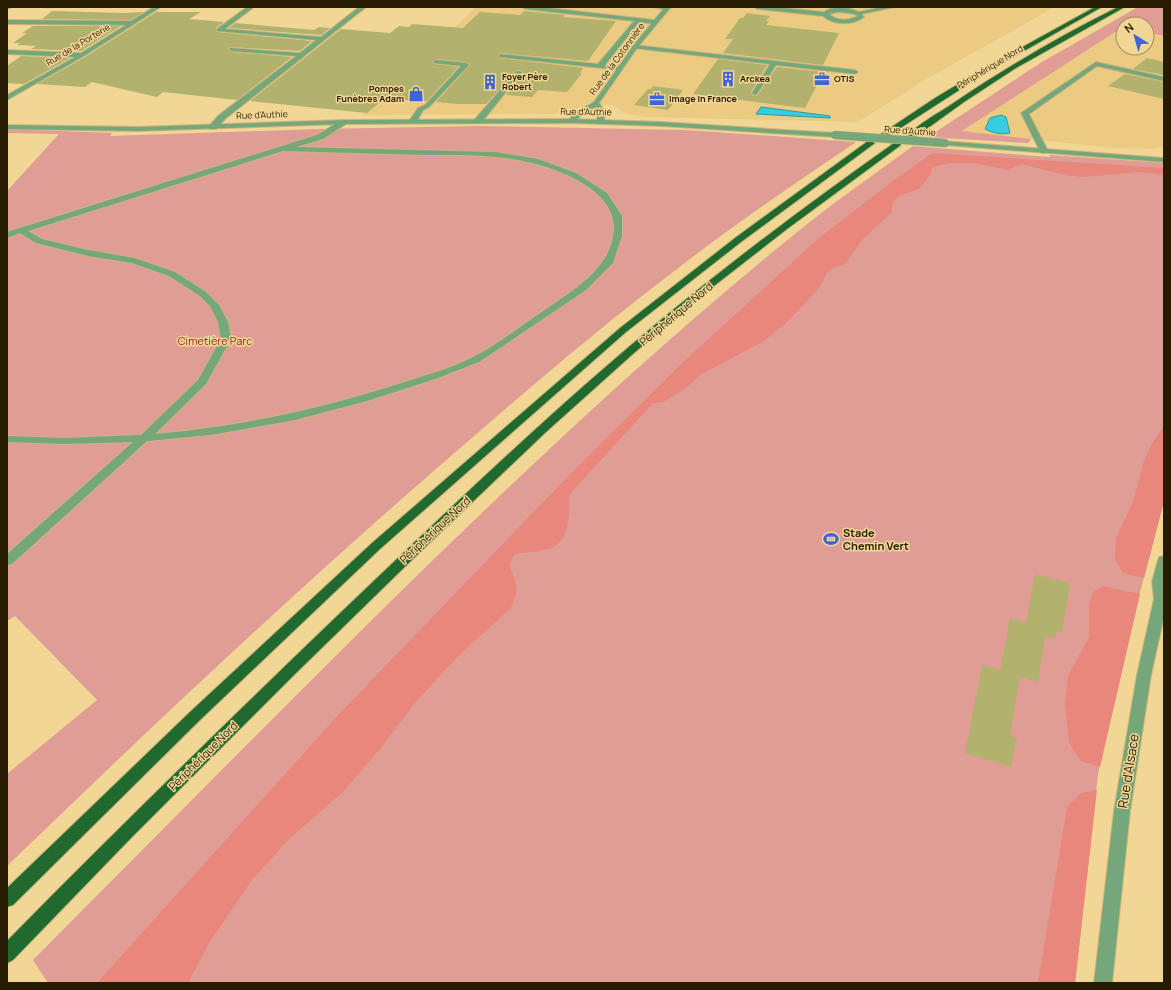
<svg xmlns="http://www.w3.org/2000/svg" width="1171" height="990" viewBox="0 0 1171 990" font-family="Manrope,sans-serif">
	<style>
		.built { fill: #ebcb82 }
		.green { fill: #e09d95 }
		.forest { fill: #ea877c }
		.water { fill: #35cddf; stroke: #31989d }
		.building { fill: #b2b16d }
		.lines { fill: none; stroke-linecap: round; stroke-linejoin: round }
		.service-casing { stroke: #cdb57b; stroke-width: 2 }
		.minor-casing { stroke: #cdb57b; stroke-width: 2 }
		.tertiary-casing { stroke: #cdb57b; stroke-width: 2 }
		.trunk-casing { stroke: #cdb57b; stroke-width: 2 }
		.service { fill: #76a77b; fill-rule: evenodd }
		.minor { fill: #76a77b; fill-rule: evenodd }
		.tertiary { fill: #76a77b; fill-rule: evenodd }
		.trunk { fill: #206a2f; fill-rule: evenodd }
		.tertiary-bridge-casing { stroke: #cdb57b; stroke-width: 9; stroke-linecap: butt }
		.tertiary-bridge { stroke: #76a77b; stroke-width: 8 }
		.labels { text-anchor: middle; stroke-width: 3; stroke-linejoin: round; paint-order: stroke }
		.far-street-label { font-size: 9px; fill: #271c02; stroke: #f2d695 }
		.far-poi-label { font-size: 9px; font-weight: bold; fill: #271c02; stroke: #f2d695; text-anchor: start }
		.street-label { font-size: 11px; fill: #271c02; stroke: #f2d695 }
		.park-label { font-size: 11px; fill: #911c1b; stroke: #f2d695 }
		.poi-label { font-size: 11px; font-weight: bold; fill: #271c02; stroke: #f2d695; text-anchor: start }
		.near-street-label { font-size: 13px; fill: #271c02; stroke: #f2d695 }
	</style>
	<rect width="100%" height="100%" fill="#f2d695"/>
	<path class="built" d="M476,7H1055L928,78L858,122L646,117L627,114L612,105L580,107L569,112L553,114L360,115L364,114Z
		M1121,26L1123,27V48H1147V32L1164,36V147L1151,149L1114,148L961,132Z"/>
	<path class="green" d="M1138,7H1164V36L1147,32V24H1123V27L962,131L1031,139L1028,143L928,137L1042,62Z
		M479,126L686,130L856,142C794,184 732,226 673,272C594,332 519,397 444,462C294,592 150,728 7,866V774L97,700L15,616L7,621V191L59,134L7,133V129L112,133L110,136L319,129Z
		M913,146L1049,157L1050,155L1164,163V501L1137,604L1098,774L1075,983H48L33,960C152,840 271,720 391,601C526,469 663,339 811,221C844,195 879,171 913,146Z"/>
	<path class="forest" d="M932,153L1164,168V175L1139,172L1082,177L1065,175L1022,164L1008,170L974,163H952L932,167L931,174L919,189L899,196L893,202L891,213L863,239L845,264L833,268L827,273L821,285L815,293L784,325L764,341L700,375L685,389L663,402L653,403L569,495C570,512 570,539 552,548C543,552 525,552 515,554L509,565L513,574L517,591L511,608L459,655L415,703L380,749L343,792L289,839L252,880L209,943L188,983H97L340,713L577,467L680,365L820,237L893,181Z
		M1164,425V501L1144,578L1123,573L1115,559L1116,538L1133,502L1144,461L1151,445Z
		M1103,586L1140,594L1100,767L1081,761L1069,743L1065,703L1068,676L1089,637V605L1093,592Z
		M1097,790L1075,983H1038L1067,807L1081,793Z"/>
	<path class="water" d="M761,107L830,116V118L756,114Z
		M1001,115L1006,117L1010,133C1001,135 993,133 985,129L990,118Z"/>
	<path class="building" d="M52,11L124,13L144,12L131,20L42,19Z
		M524,11L565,15L563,17L616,21L588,61L501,53L497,56L499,58L583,68L580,73H582L567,92L538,90L532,97L506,95L523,73L522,71L517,70L486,104H458L436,102L470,65L466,62L436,59L432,62L434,64L458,67L427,101L384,99L367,113L250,101L341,29L390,33L399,26L409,27L412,24L463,28L480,12L520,15Z
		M156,12H201L189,19L224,22L216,28L217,32L312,41L300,51L229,47L228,49L232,52L292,57L237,100L163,92L157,97L92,82L85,87L37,84L85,57Z
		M747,13L770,16L766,21H769L766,25L839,33L823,65L723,53L733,39H725L740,18H743Z
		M235,23L314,30L319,27L330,28L321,35L229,28Z
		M33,26H121L81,51L31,49L36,46L17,45L20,43H13L27,33H22Z
		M21,56L70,58L24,84L7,83V66Z
		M1147,58L1164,62V75L1133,69Z
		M718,59L767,65L751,92L754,96L758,95L777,67L824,72L805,108L693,94Z
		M1125,74L1164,82V99L1108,86Z
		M653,86L683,90L668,110L634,105L648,89H651Z
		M1035,574L1070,583L1062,633L1056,632L1055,638L1045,636L1038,682L1020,677L1010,736L1017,738L1011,767L965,753L982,665L1000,670L1010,618L1026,623Z"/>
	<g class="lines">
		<g class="service-casing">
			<path id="service" d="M247,7H254L225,29L321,37L359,7H366L225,119L216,129H210V125L219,115L296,56L232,51L229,49L230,48L300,53L316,40L217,31V29Z
				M522,7H540L655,20L658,22L655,24L639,22L605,65L622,67L623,68L620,70L499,57L498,56L501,54L598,64L634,21L525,9Z
				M653,7H669L670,8L667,10Z
				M882,7H895L857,15L854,13Z
				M635,45L855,70L858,72L855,74L776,65L757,94L755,95L752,93L770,64L633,48L632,47Z
				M436,60L466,63L469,65L429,107L423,110L416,123H410L409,121L418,108L425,105L461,66L434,63L433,62Z
				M1096,62L1164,77V81L1097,66L1029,114L1048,151L1044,153H1041L1021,113Z
				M517,71L522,72L481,123H475V119Z
				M342,120H348L349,122L323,139L296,147L495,152L538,159L576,173L607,193L622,216V236L613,263L586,290L479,362L435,379L367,401L295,420L210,435L147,441L12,564L7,565V554L133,442L64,444L7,442V436L64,438L141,435L198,380L221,339L218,322L210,306L200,296L169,276L132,263L88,256L36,243L20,233L7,238V232L317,135ZM283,151C330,152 378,154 426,155C461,155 497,154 532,163C562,170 614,191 614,227C613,266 578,287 549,307C525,323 497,345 471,358C447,370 420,377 395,385C314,411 239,426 155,434L206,384L231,339L228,322L219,305L206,292L175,272L134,258L88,250L42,239L28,231Z"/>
		</g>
		<g class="minor-casing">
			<path id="minor" d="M7,7H12L7,9Z
				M154,7H161L84,56L7,100V95L75,57L7,54V50L81,53L126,25L7,24V20L131,21Z
				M665,7H671L637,48L599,103L605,112L604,124H598C596,118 598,113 595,107L578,118L576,123H570L569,121L572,115L594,102L633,46Z
				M754,7H774L824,12C833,5 858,7 864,17C853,26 833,25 823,16L757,9ZM839,12L854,14L858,16C848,21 837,21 829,14Z"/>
		</g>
		<g class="tertiary-casing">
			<path id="tertiary" d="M573,119L661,122L835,133L839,135L835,137L661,126L573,123L345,124L138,131L7,129V125L138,127L345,120Z
				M942,141L1164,158V162L945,145L941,143Z
				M1164,556V616L1151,675L1130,811L1112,983H1094L1114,811L1137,675L1154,599L1152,582L1158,560L1159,557Z"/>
		</g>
		<g class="trunk-casing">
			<path id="trunk" d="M1095,7H1102L992,69L888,136H882L881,134L935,98L988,66Z
				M1118,7H1125L1016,68L964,102L914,138H908L907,136C919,123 937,114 952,104C1005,68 1060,36 1118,7Z
				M868,141H871L875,143L741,242L626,332L380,549L200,720L13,905L7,907V888L190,712L372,543L620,328L735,238Z
				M894,143H900L901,145L787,229L705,293L634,353L546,432L418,554L293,676L132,837L13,960L7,963V941C115,831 225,724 336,617C446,512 556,406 674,309C745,251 819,196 894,143Z"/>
		</g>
		<use href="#service" class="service"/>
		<use href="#minor" class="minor"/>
		<use href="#tertiary" class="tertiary"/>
		<use href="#trunk" class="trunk"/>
		<g class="tertiary-bridge-casing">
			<path id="tertiary-bridge" d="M835,135L945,143"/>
		</g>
		<use href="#tertiary-bridge" class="tertiary-bridge"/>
	</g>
	<defs>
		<g id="building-bare" transform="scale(1.2)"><path d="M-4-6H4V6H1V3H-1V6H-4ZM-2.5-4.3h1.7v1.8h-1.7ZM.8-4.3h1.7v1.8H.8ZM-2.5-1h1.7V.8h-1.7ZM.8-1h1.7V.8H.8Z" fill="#4064d6" stroke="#f2d695" stroke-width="2.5" paint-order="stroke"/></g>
		<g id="office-bare" transform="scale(1.2)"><path d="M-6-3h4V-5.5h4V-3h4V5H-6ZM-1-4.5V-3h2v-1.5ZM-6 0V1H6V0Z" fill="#4064d6" stroke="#f2d695" stroke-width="2.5" paint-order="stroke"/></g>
		<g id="shop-bare" transform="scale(1.2)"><path d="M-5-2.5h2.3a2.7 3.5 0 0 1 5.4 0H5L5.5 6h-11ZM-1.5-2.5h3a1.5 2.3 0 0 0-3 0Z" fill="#4064d6" stroke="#f2d695" stroke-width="2.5" paint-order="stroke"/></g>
		<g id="stadium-bare" transform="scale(1.2)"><path d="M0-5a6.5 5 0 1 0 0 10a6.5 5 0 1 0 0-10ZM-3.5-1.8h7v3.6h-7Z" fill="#4064d6" stroke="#f2d695" stroke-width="2.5" paint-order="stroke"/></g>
	</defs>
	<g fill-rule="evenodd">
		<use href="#building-bare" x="728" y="79"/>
		<use href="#office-bare" x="822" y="79"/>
		<use href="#building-bare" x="490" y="82"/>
		<use href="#shop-bare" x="416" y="94"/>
		<use href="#office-bare" x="657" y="99"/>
		<use href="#stadium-bare" x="831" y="539"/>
	</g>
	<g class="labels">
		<g class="far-street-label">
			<text transform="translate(78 45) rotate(-31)" y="3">Rue de la Porterie</text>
			<text transform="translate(617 59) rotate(-54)" y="3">Rue de la Cotonnière</text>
			<text transform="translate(990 67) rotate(-31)" y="3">Périphérique Nord</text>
			<text transform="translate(586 112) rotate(1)" y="3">Rue d'Authie</text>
			<text transform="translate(262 115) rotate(-2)" y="3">Rue d'Authie</text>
			<text transform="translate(910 131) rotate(4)" y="3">Rue d'Authie</text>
		</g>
		<g class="far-poi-label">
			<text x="502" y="80">Foyer Père<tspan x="502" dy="10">Robert</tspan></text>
			<text x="740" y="82">Arckea</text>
			<text x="834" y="82">OTIS</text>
			<text x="404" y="92" text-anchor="end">Pompes<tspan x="404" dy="10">Funèbres Adam</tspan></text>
			<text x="669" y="102">Image in France</text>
		</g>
		<g class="street-label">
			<text transform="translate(676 314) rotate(-40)" y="4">Périphérique Nord</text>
			<text transform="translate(435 530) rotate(-43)" y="4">Périphérique Nord</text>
			<text transform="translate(203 756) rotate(-45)" y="4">Périphérique Nord</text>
		</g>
		<g class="park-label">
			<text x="215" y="345">Cimetière Parc</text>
		</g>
		<g class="poi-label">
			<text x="843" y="537">Stade<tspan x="843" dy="13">Chemin Vert</tspan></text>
		</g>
		<g class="near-street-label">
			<text transform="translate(1128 771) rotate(-81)" y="5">Rue d'Alsace</text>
		</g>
	</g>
	<rect width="1171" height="990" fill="none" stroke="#271c02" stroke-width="16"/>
	<g transform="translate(1135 36) rotate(323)"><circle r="19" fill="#f2d695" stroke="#a18c5a"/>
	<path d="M0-3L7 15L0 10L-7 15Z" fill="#4064d6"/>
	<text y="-6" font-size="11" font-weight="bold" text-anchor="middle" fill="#271c02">N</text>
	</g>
</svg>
